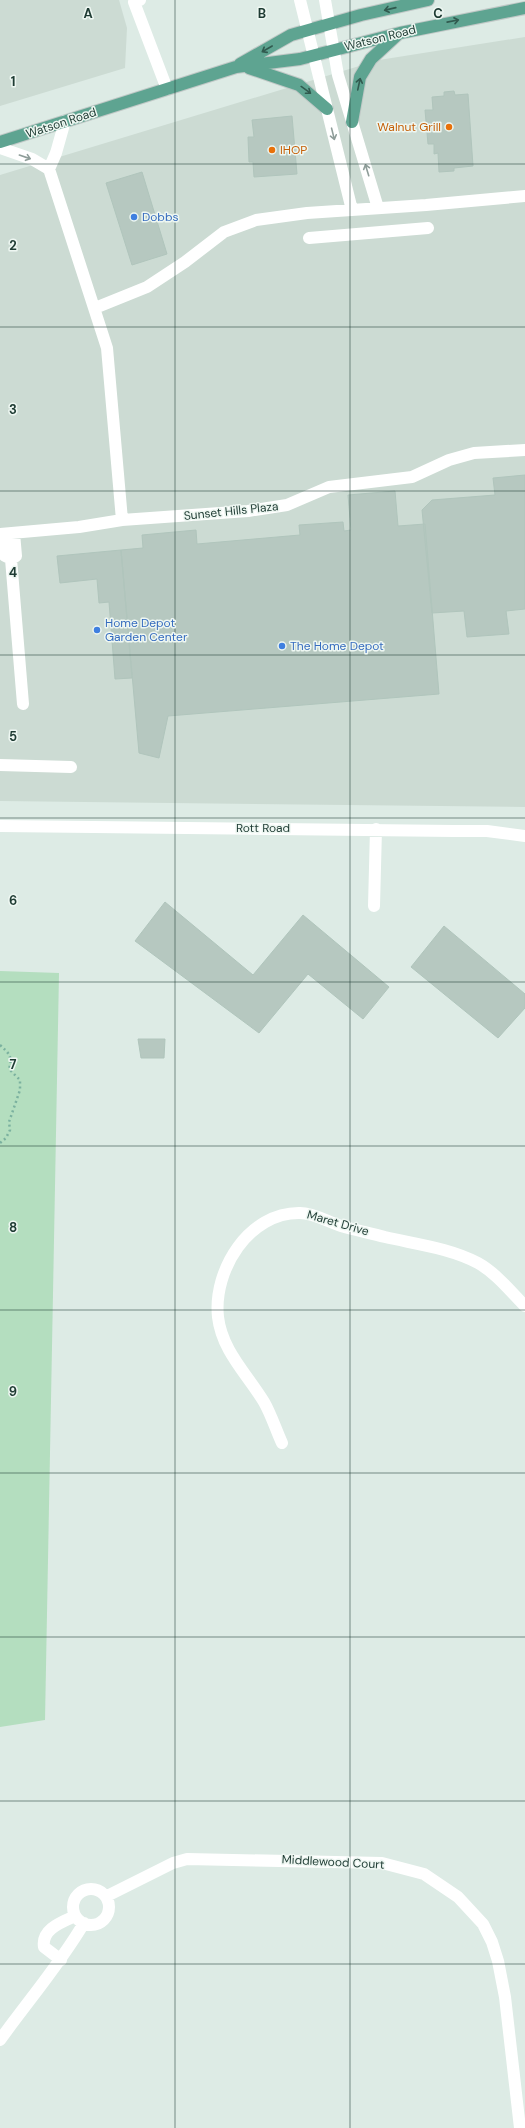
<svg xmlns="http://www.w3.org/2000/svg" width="525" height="2128" viewBox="0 0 525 2128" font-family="'DM Sans',sans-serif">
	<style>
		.built { fill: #ccdbd3 }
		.green { fill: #b4debf }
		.building { fill: #b6c8c0; stroke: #b0c5bc }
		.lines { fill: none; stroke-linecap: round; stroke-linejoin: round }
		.major-casing { stroke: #c0c8c6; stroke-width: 14 }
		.path { stroke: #7bb19f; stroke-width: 2.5; stroke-dasharray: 2 3; stroke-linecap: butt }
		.minor { stroke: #fff; stroke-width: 12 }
		.major { stroke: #5ea491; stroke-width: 12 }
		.oneway { stroke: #315a4f }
		.oneway2 { stroke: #8e9d99 }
		.grid { fill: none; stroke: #1e3b33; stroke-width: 1; stroke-opacity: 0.55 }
		.food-dot { fill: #e8710a; stroke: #eef7f2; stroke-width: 1.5 }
		.shop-dot { fill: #3f7fe0; stroke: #eef7f2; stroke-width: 1.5 }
		.labels { text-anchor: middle; stroke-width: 3; stroke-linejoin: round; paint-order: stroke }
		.street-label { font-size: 12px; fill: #1e3b33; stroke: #eef7f2 }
		.food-label { font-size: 12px; fill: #c56008; stroke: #eef7f2; text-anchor: end }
		.shop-label { font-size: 12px; fill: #366cbe; stroke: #eef7f2; text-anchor: start }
		.grid-label { font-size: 13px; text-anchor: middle; font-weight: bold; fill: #1e3b33; stroke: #eef7f2; stroke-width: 3; stroke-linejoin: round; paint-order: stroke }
	</style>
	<rect width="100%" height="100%" fill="#ddebe5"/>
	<path class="built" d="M0,0H119L127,28L125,68L0,106Z
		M525,37V807L0,801V175L379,60Z"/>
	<path class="green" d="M0,971L59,973L45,1720L0,1727Z"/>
	<path class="building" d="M454,91L455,95L468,94L473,166L454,168V171L439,172L438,153L434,154V144H428L425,110H433L432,97L444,96V92Z
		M292,116L297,174L254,177L253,162H249L248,137H254L252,120Z
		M142,172L167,254L132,265L106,183Z
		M525,475V609L506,611L509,634L467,637L464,611L432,613L422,510L432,500L495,495L493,478Z
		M395,491L398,526L425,524L439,694L168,716L159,758L139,753L121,550L143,548L142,535L196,530L197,544L300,535L299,525L343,522L344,531L351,530L348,495Z
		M121,550L132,678L115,679L109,602L99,603L97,579L60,583L57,556Z
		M165,902L253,975L303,915L389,987L363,1019L308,974L259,1033L135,941Z
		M444,926L525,994V1008L498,1038L411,967Z
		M138,1039H165L164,1058H141Z"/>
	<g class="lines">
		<g class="major-casing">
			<path id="major" d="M240,64L291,35L361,15L428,0
				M249,68L299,85L327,109
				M352,122L360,77L371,59L397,35
				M0,142L236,67L300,59L400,33L525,8"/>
		</g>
		<path class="path" d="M0,1045C9,1053 13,1057 9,1069L20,1080V1090L9,1122L10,1130L6,1138L0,1143"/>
		<path class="minor" d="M140,0L134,2L167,89
			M300,0L352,210
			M325,0L338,75L378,208
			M0,148L32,159L49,169L107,348L122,520
			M49,169L56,153L65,121
			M309,238L428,228
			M95,308L147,287L185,262L224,232L256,220L307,213L426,205L525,196
			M0,534L79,527L122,520L248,511L287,505L329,487L412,477L449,460L474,453L525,450
			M2,534L5,556L11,559L16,556L14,533
			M11,559L23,704
			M0,765L71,767
			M0,826L454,831H487L525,836
			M374,906L376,829
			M282,1443C276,1430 271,1414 264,1402C247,1374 222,1351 218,1317C213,1270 249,1212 300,1213C314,1213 328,1222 341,1226C355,1230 370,1233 385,1237C415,1244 450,1248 478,1263C496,1273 510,1291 525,1306
			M73 1907a18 18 0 1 1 36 0a18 18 0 1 1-36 0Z
			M107,1896L173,1863L187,1859L382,1863L424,1874L458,1897L483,1924L492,1942L498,1961L505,1997L520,2128
			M61,1960L44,1947C41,1929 62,1922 75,1916
			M0,2040C28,2001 60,1964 84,1923"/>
		<use href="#major" class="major"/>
	</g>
	<defs><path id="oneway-shaft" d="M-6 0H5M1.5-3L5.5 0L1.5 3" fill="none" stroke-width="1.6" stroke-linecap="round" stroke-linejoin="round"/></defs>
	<g class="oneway">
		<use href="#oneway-shaft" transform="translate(390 9) rotate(167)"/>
		<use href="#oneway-shaft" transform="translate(453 21) rotate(-11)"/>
		<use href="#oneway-shaft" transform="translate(267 49) rotate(150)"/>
		<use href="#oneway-shaft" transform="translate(359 84) rotate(-78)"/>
		<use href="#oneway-shaft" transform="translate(306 90) rotate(36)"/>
	</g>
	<g class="oneway2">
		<use href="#oneway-shaft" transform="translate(333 134) rotate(76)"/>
		<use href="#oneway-shaft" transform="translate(25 157) rotate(19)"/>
		<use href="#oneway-shaft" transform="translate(367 170) rotate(-107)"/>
	</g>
	<path class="grid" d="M175,0V2128M350,0V2128M0,164H525M0,327H525M0,491H525M0,655H525M0,818H525M0,982H525M0,1146H525M0,1310H525M0,1473H525M0,1637H525M0,1801H525M0,1964H525"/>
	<g class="food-dot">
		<circle cx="449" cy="127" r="4"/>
		<circle cx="272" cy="150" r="4"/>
	</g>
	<g class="shop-dot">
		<circle cx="134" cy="217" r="4"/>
		<circle cx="97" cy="630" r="4"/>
		<circle cx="282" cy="646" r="4"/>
	</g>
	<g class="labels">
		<g class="street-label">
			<text transform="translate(380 38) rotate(-14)" y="4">Watson Road</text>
			<text transform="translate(61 123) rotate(-18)" y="4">Watson Road</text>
			<text transform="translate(231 511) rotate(-6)" y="4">Sunset Hills Plaza</text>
			<text x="263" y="832">Rott Road</text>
			<text transform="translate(338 1223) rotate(16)" y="4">Maret Drive</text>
			<text transform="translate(333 1862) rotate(3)" y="4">Middlewood Court</text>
		</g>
		<g class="food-label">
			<text x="441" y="131">Walnut Grill</text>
			<text x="280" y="154" text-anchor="start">IHOP</text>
		</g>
		<g class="shop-label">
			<text x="142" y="221">Dobbs</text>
			<text x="105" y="627">Home Depot<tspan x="105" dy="14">Garden Center</tspan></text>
			<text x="290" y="650">The Home Depot</text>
		</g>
	</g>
	<g class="grid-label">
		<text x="88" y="18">A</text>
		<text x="262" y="18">B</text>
		<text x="438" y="18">C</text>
		<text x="13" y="86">1</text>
		<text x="13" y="250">2</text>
		<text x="13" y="414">3</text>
		<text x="13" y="577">4</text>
		<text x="13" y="741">5</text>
		<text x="13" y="905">6</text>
		<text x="13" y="1069">7</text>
		<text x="13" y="1232">8</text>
		<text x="13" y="1396">9</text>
	</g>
</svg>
